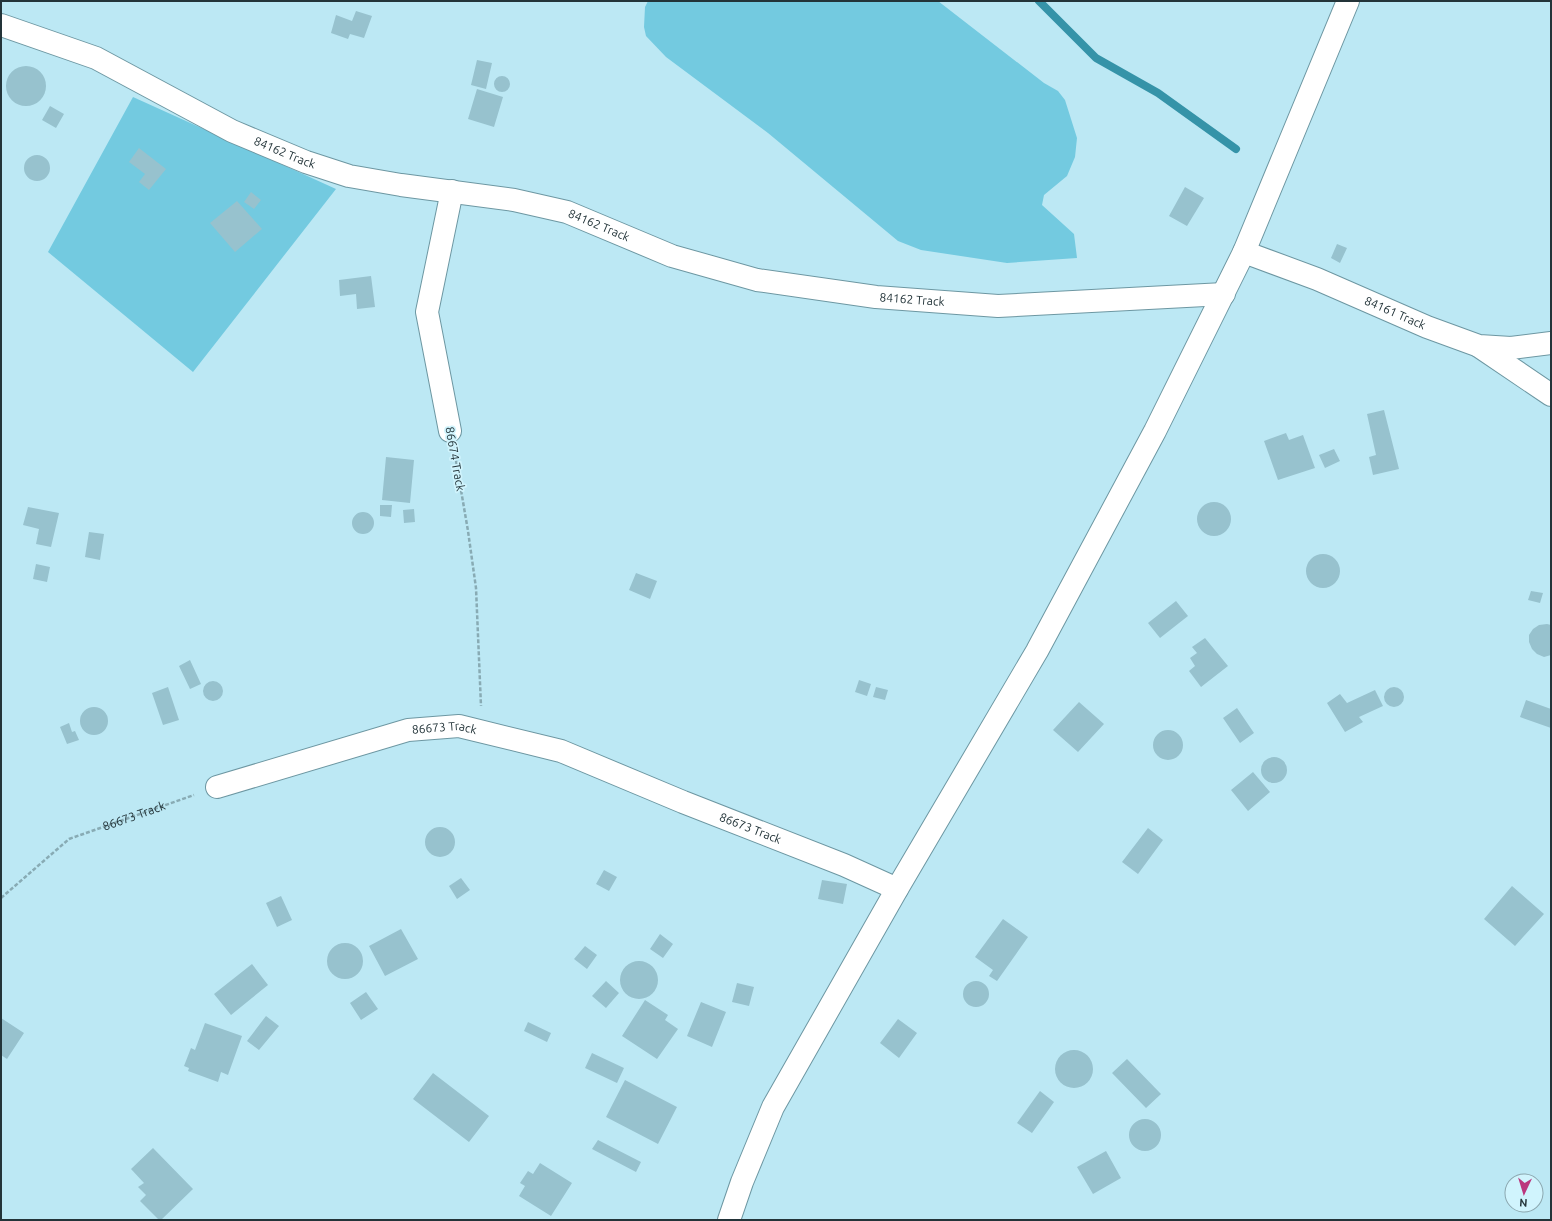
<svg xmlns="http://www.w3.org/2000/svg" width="1552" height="1221" viewBox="0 0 1552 1221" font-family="Ubuntu,sans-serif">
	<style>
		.green { fill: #73cae0 }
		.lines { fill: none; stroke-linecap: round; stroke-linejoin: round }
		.stream { stroke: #3593a8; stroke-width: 8 }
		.building { fill: #97c2ce }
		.minor-casing { stroke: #6d97a2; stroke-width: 24 }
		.path { stroke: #88abb4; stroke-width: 2.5; stroke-dasharray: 4 2; stroke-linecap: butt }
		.minor { stroke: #fff; stroke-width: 22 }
		.labels { text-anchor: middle; stroke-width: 3.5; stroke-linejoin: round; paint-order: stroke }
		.street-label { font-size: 12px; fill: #233439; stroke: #d0f4fd }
	</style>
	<rect width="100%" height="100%" fill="#bce8f4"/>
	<path class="green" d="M648,1H938L1044,83L1058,91L1065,100L1077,138L1075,157L1067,176L1044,195L1042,205L1074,234L1077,258L1007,263L921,250L898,241L768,133L666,57L646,36L644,27L645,7Z
		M133,97L336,189L193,372L48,252Z"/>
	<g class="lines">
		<path class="stream" d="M1039,1L1096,58L1158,93L1236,149"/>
	</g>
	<path class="building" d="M356,11L372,16L364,38L350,34L348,39L331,33L336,15L352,21Z
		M477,60L492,63L486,89L471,85Z
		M6 86a20 20 0 1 1 40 0a20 20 0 1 1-40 0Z
		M494 84a8 8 0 1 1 16 0a8 8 0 1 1-16 0Z
		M477,89L503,97L494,127L468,119Z
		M50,106L64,114L56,128L42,120Z
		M139,148L166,169L149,190L139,182L145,174L129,162Z
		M24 168a13 13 0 1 1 26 0a13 13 0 1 1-26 0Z
		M1185,187L1204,198L1187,226L1169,216Z
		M251,192L261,200L254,209L244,202Z
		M237,201L262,229L235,252L210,223Z
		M1337,244L1347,248L1340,263L1331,258Z
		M371,276L375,307L357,309L356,294L340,296L339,280Z
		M1384,410L1399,469L1373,475L1369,457L1376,455L1367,414Z
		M1286,433L1289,440L1303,435L1315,468L1278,480L1264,441Z
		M1334,449L1340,461L1325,468L1319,455Z
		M386,457L414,460L410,503L382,500Z
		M1197 519a17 17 0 1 1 34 0a17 17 0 1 1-34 0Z
		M380,505H392L391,517L380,516Z
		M28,507L59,513L51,547L36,544L39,529L23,525Z
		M414,509L415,522L404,523L403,510Z
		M352 523a11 11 0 1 1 22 0a11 11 0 1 1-22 0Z
		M89,532L104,534L100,560L85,557Z
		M1306 571a17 17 0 1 1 34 0a17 17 0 1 1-34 0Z
		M36,564L50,567L47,582L33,579Z
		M636,573L657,581L650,599L629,590Z
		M1531,591L1543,593L1540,603L1528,600Z
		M1176,601L1188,616L1160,638L1148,623Z
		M1547,624L1551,625V655L1544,657L1537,654L1532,649L1529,642V635L1533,629L1539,625Z
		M1205,638L1228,666L1201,687L1189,671L1195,666L1190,658L1197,653L1192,647Z
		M190,660L201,684L190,689L179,666Z
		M859,680L871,684L867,696L855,692Z
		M203 691a10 10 0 1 1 20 0a10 10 0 1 1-20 0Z
		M1384 697a10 10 0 1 1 20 0a10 10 0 1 1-20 0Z
		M168,687L179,720L163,725L152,693Z
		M876,687L888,690L885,700L873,697Z
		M1375,690L1383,706L1359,717L1363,722L1345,732L1327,703L1340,694L1347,703Z
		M1526,700L1551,709V728L1520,717Z
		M1079,702L1104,724L1078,752L1053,730Z
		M80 721a14 14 0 1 1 28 0a14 14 0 1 1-28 0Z
		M1237,708L1254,733L1240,743L1223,718Z
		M69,723L72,732L75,731L79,740L67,744L60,727Z
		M1153 745a15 15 0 1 1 30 0a15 15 0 1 1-30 0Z
		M1261 770a13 13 0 1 1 26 0a13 13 0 1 1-26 0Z
		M1253,772L1270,792L1248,811L1231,790Z
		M425 842a15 15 0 1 1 30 0a15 15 0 1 1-30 0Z
		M1148,828L1163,840L1138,874L1122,862Z
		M604,870L617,877L609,891L596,884Z
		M461,878L470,890L457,899L449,886Z
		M822,880L847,884L843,904L818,899Z
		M1512,886L1544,914L1515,946L1484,919Z
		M281,896L292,920L277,927L266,903Z
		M1003,919L1028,937L997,981L989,976L993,970L975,957Z
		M401,929L418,959L385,976L369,946Z
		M660,934L673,944L663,958L650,949Z
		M327 961a18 18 0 1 1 36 0a18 18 0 1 1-36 0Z
		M585,946L597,955L587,969L574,959Z
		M620 980a19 19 0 1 1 38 0a19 19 0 1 1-38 0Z
		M252,964L268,985L231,1015L214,994Z
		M606,981L619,993L606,1008L592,996Z
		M963 994a13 13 0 1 1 26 0a13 13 0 1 1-26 0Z
		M737,983L754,987L749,1006L732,1002Z
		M366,992L378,1009L361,1020L350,1003Z
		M645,1000L668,1015L665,1020L678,1029L657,1059L622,1036Z
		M701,1002L726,1012L712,1047L687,1036Z
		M266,1016L279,1026L259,1050L247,1041Z
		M1,1018L24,1033L7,1059L1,1055Z
		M898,1019L917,1033L899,1058L880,1043Z
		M528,1022L551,1033L547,1042L524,1031Z
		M205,1023L242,1036L228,1075L221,1072L218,1082L188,1071L189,1068L184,1066L191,1048L195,1050Z
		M1055 1069a19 19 0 1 1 38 0a19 19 0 1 1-38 0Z
		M592,1053L624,1068L617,1083L585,1068Z
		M1127,1059L1161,1094L1146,1108L1112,1073Z
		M433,1073L489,1116L469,1142L413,1099Z
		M625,1080L677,1107L658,1144L606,1117Z
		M1040,1091L1054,1102L1032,1133L1017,1123Z
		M1129 1135a16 16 0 1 1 32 0a16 16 0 1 1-32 0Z
		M598,1140L641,1162L636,1172L592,1149Z
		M153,1148L193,1189L161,1220H159L140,1201L146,1195L138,1187L144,1183L131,1169Z
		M1106,1151L1121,1178L1093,1194L1077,1167Z
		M540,1163L572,1183L551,1216L519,1196L525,1186L520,1183L528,1171L533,1174Z"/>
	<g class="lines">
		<g class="minor-casing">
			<g id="minor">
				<path id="s2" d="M1,25L96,58L232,131L306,162L349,176L401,185L514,200L567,212L672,256L757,280L876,297L998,306L1224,294"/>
				<path id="s3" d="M1244,252L1317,279L1427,327L1479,346L1511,348L1551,343"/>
				<path d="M1480,347L1551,395"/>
				<path d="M450,431L427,312L452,191"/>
				<path id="s4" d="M217,787L408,730L459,726L561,751L683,802L844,865L897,889"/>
				<path d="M729,1220L742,1182L773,1107L897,889L1037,651L1155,431L1244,252L1348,1"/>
			</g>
		</g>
		<g class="path">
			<path d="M455,455L468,531L476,588L481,706"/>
			<path id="s1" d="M1,898L69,839L194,795"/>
		</g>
		<use href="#minor" class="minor"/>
	</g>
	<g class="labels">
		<g class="street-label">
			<text dy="4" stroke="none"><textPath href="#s2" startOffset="312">84162 Track</textPath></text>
			<text dy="4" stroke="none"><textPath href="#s2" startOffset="636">84162 Track</textPath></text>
			<text dy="4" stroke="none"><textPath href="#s2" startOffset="960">84162 Track</textPath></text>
			<text dy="4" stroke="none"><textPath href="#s3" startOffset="163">84161 Track</textPath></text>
			<text transform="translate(455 459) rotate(80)" y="4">86674 Track</text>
			<text dy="4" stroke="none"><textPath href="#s4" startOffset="236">86673 Track</textPath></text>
			<text dy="4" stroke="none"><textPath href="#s1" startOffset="159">86673 Track</textPath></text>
			<text dy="4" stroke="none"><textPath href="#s4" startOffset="560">86673 Track</textPath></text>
		</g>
	</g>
	<rect width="1552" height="1221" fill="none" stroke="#233439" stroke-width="4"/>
	<g transform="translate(1524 1193) rotate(184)"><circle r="19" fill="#d0f4fd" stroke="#8ba7af"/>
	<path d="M0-3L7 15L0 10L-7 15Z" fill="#bb377e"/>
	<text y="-6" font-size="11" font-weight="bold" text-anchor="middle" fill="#233439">N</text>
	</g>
</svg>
